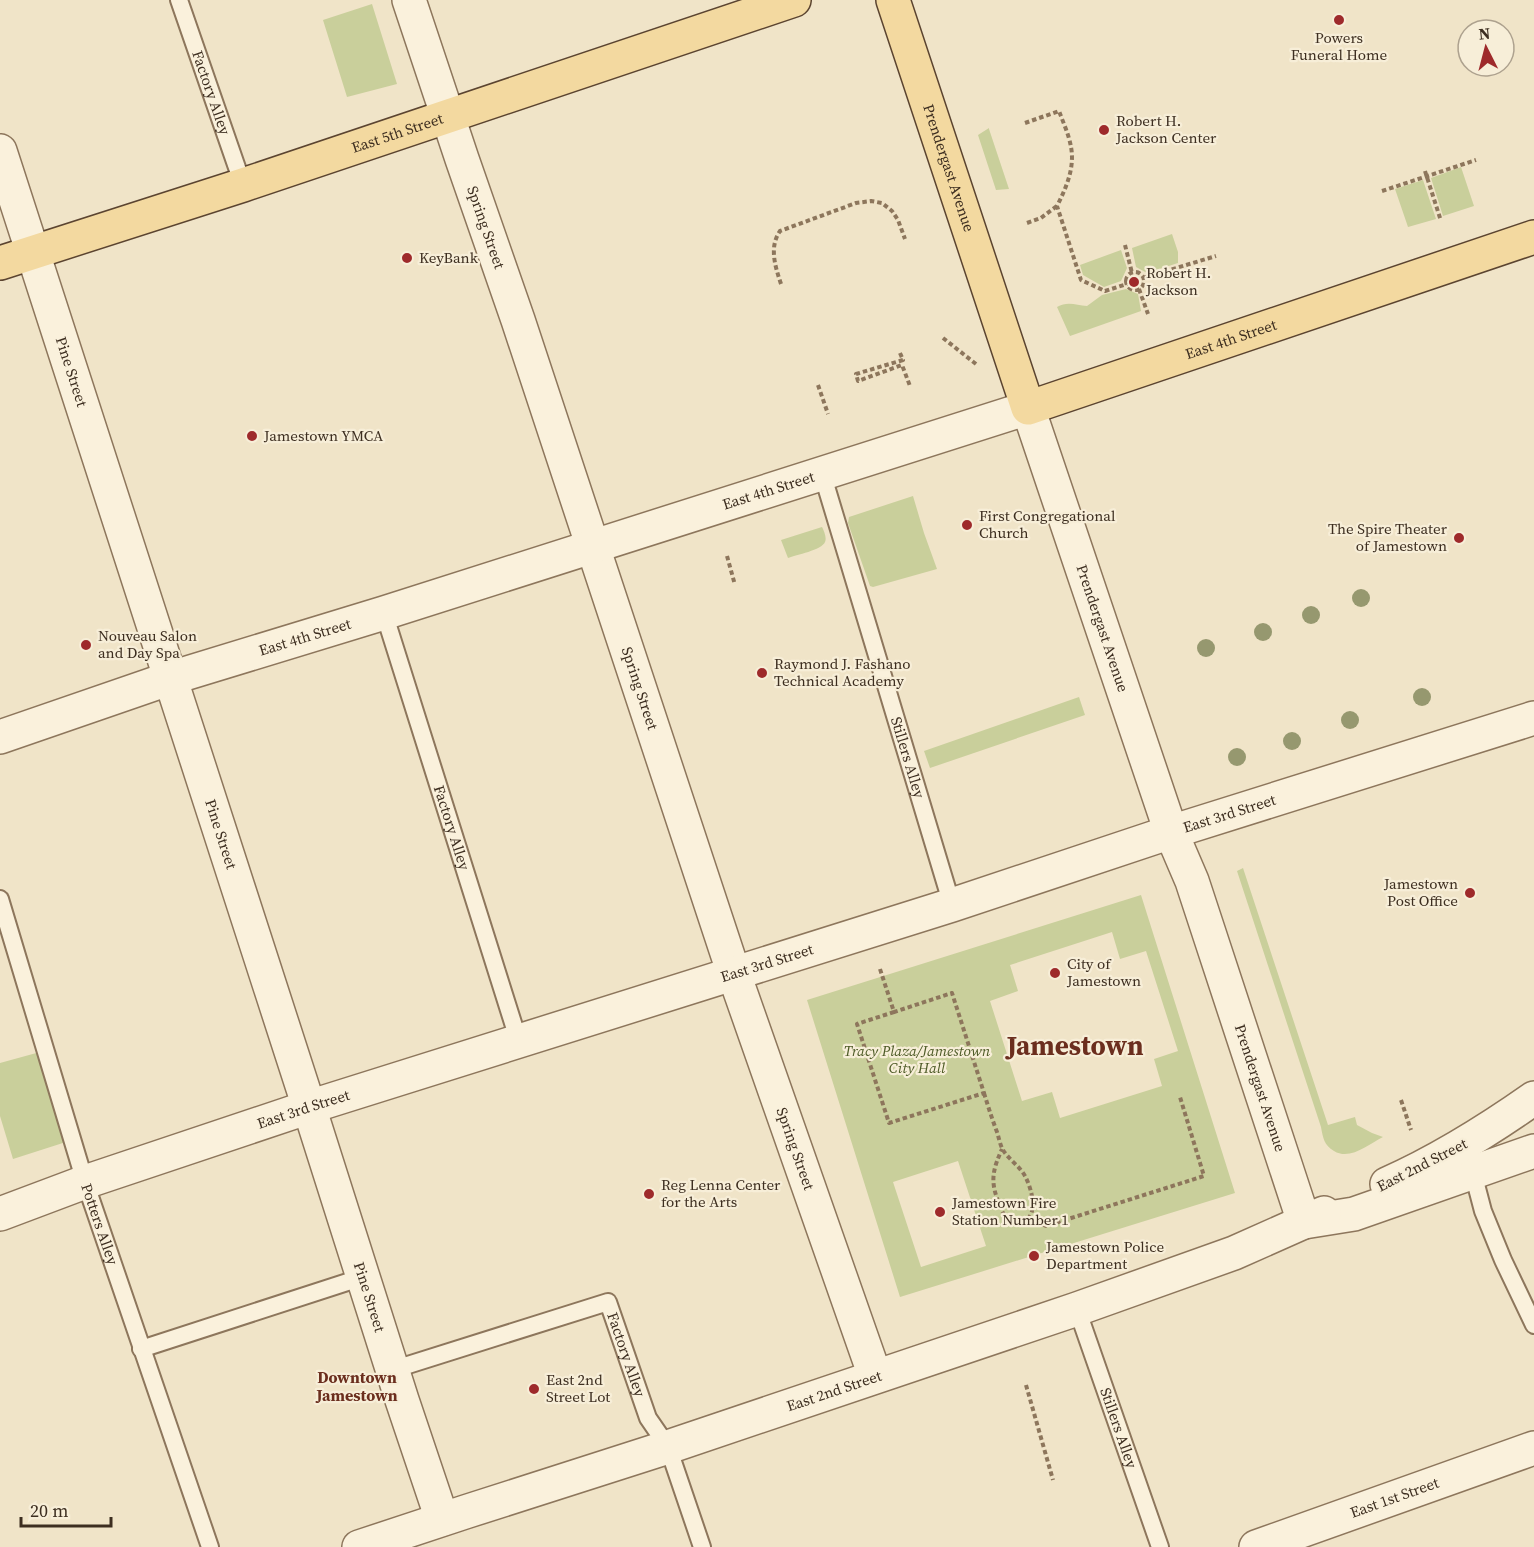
<svg xmlns="http://www.w3.org/2000/svg" width="1534" height="1547" viewBox="0 0 1534 1547" font-family="'Source Serif 4',serif">
	<style>
		.green { fill: #c9cf9b; fill-rule: evenodd }
		.lines { fill: none; stroke-linecap: round; stroke-linejoin: round }
		.service-casing { stroke: #8d765c; stroke-width: 20 }
		.minor-casing { stroke: #8d765c; stroke-width: 36 }
		.primary-casing { stroke: #5b4430; stroke-width: 36 }
		.path { stroke: #8d765c; stroke-width: 4; stroke-dasharray: 4.5 3; stroke-linecap: butt }
		.service { stroke: #faf1dc; stroke-width: 16 }
		.minor { stroke: #faf1dc; stroke-width: 33 }
		.primary { stroke: #f3d9a0; stroke-width: 33 }
		.tree { fill: #96986f }
		.poi-dot { fill: #9e2a2b; stroke: #f7eed8; stroke-width: 2 }
		.labels { text-anchor: middle; stroke-width: 4.5; stroke-linejoin: round; paint-order: stroke }
		.poi-label { font-size: 15px; fill: #3d2e20; stroke: #f7eed8; text-anchor: start }
		.street-label { font-size: 15px; fill: #3d2e20; stroke: #f7eed8 }
		.park-label { font-size: 15px; font-style: italic; fill: #4d5a26; stroke: #f7eed8 }
		.neighbourhood-label { font-size: 16px; font-weight: bold; fill: #6b2e1e; stroke: #f7eed8 }
		.town-label { font-size: 27px; font-weight: bold; fill: #6b2e1e; stroke: #f7eed8 }
	</style>
	<rect width="100%" height="100%" fill="#f0e4c8"/>
	<path class="green" d="M372,4L397,84L347,97L323,20Z
		M989,128V129L1009,189L996,190L978,135Z
		M1461,167L1474,206L1443,216L1431,178Z
		M1423,180L1436,219L1408,227L1395,189Z
		M1172,234L1178,252V263L1147,273L1136,267L1132,248Z
		M1121,250L1127,268L1121,281L1104,287L1083,275L1080,265Z
		M1126,289L1138,294L1141,311L1070,336L1057,307C1067,301 1076,305 1087,306L1102,295Z
		M913,496L924,533L937,569L873,587L870,586L848,523L849,517Z
		M822,527C824,531 827,538 825,542C822,550 796,555 788,558L781,540Z
		M1079,697L1085,715L930,768L924,751Z
		M1243,868L1328,1125L1355,1117L1357,1125L1372,1133L1383,1137C1369,1144 1350,1161 1334,1151C1324,1145 1323,1138 1321,1127L1237,871Z
		M1141,895L1235,1193L900,1297L807,1000ZM1112,932L1120,959L1146,951L1178,1051L1154,1059L1162,1086L1060,1118L1052,1092L1022,1101L990,1001L1018,991L1010,965ZM958,1161L986,1246L921,1267L893,1182Z
		M40,1052L66,1142L13,1159L0,1116V1063Z"/>
	<g class="lines">
		<g class="service-casing">
			<g id="service">
				<path id="s1" d="M179,0L243,185"/>
				<path id="s2" d="M822,473L952,905"/>
				<path id="s3" d="M384,613L519,1042"/>
				<path id="s4" d="M0,899L85,1182L210,1547"/>
				<path d="M1473,1173L1483,1211L1503,1260L1534,1325"/>
				<path id="s5" d="M1077,1309L1160,1547"/>
				<path d="M141,1349L363,1277"/>
				<path id="s6" d="M392,1370L608,1302L648,1418L668,1447L702,1547"/>
			</g>
		</g>
		<g class="minor-casing">
			<g id="minor">
				<path id="s7" d="M409,0L462,159L518,320L734,974L875,1376"/>
				<path id="s8" d="M0,151L309,1107L402,1400L442,1519"/>
				<path id="s9" d="M0,737L171,678L384,613L1028,408L1171,832L1192,881L1304,1222L1354,1214L1534,1151"/>
				<path d="M1387,1184C1439,1161 1487,1131 1534,1098"/>
				<path id="s10" d="M0,1214L85,1182L309,1107L952,905L1171,832L1534,718"/>
				<path id="s11" d="M359,1547L465,1512L668,1447L1077,1309L1234,1253L1324,1213"/>
				<path id="s12" d="M1256,1547L1534,1448"/>
			</g>
		</g>
		<g class="primary-casing">
			<g id="primary">
				<path id="s13" d="M893,0L1028,408L1534,237"/>
				<path id="s14" d="M0,263L243,185L794,0"/>
			</g>
		</g>
		<path class="path" d="M1025,123L1059,111C1063,122 1069,135 1071,147C1075,168 1066,188 1057,206L1081,280L1105,291L1127,284
			M1425,171L1441,221
			M1382,191L1476,160
			M1027,223L1041,218L1057,206
			M1125,245L1132,273
			M1126 281a9 9 0 1 1 18 0a9 9 0 1 1-18 0Z
			M1143,278L1216,256
			M781,284C775,266 769,247 780,231L856,203L871,201L882,203L892,211L898,220L905,239
			M1139,289L1148,314
			M943,338L976,364
			M900,353L903,360L856,374L858,381L902,365L910,386
			M818,385L828,414
			M727,556L735,585
			M880,969L894,1012L857,1024L889,1123L984,1093L952,993L894,1012
			M984,1093C988,1106 992,1119 997,1132C999,1138 1000,1145 1003,1150C1009,1160 1021,1167 1026,1178C1032,1190 1040,1219 1020,1222C1006,1223 1000,1210 997,1198C990,1179 994,1167 1002,1149
			M1401,1100L1411,1130
			M1028,1219L1046,1226L1204,1176L1180,1097
			M1026,1385L1053,1480"/>
		<use href="#service" class="service"/>
		<use href="#minor" class="minor"/>
		<use href="#primary" class="primary"/>
	</g>
	<g class="tree">
		<circle cx="1361" cy="598" r="9"/>
		<circle cx="1311" cy="615" r="9"/>
		<circle cx="1263" cy="632" r="9"/>
		<circle cx="1206" cy="648" r="9"/>
		<circle cx="1422" cy="697" r="9"/>
		<circle cx="1350" cy="720" r="9"/>
		<circle cx="1292" cy="741" r="9"/>
		<circle cx="1237" cy="757" r="9"/>
	</g>
	<g class="poi-dot">
		<circle cx="1339" cy="20" r="6"/>
		<circle cx="1104" cy="130" r="6"/>
		<circle cx="407" cy="258" r="6"/>
		<circle cx="1134" cy="282" r="6"/>
		<circle cx="252" cy="436" r="6"/>
		<circle cx="967" cy="525" r="6"/>
		<circle cx="1459" cy="538" r="6"/>
		<circle cx="86" cy="645" r="6"/>
		<circle cx="762" cy="673" r="6"/>
		<circle cx="1470" cy="893" r="6"/>
		<circle cx="1055" cy="973" r="6"/>
		<circle cx="649" cy="1194" r="6"/>
		<circle cx="940" cy="1212" r="6"/>
		<circle cx="1034" cy="1256" r="6"/>
		<circle cx="534" cy="1389" r="6"/>
	</g>
	<g class="labels">
		<g class="poi-label">
			<text x="1339" y="43" text-anchor="middle">Powers<tspan x="1339" dy="17">Funeral Home</tspan></text>
			<text x="1116" y="126">Robert H.<tspan x="1116" dy="17">Jackson Center</tspan></text>
			<text x="419" y="263">KeyBank</text>
			<text x="1146" y="278">Robert H.<tspan x="1146" dy="17">Jackson</tspan></text>
			<text x="264" y="441">Jamestown YMCA</text>
			<text x="979" y="521">First Congregational<tspan x="979" dy="17">Church</tspan></text>
			<text x="1447" y="534" text-anchor="end">The Spire Theater<tspan x="1447" dy="17">of Jamestown</tspan></text>
			<text x="98" y="641">Nouveau Salon<tspan x="98" dy="17">and Day Spa</tspan></text>
			<text x="774" y="669">Raymond J. Fashano<tspan x="774" dy="17">Technical Academy</tspan></text>
			<text x="1458" y="889" text-anchor="end">Jamestown<tspan x="1458" dy="17">Post Office</tspan></text>
			<text x="1067" y="969">City of<tspan x="1067" dy="17">Jamestown</tspan></text>
			<text x="661" y="1190">Reg Lenna Center<tspan x="661" dy="17">for the Arts</tspan></text>
			<text x="952" y="1208">Jamestown Fire<tspan x="952" dy="17">Station Number 1</tspan></text>
			<text x="1046" y="1252">Jamestown Police<tspan x="1046" dy="17">Department</tspan></text>
			<text x="546" y="1385">East 2nd<tspan x="546" dy="17">Street Lot</tspan></text>
		</g>
		<g class="street-label">
			<text dy="5" stroke="none"><textPath href="#s1" startOffset="98">Factory Alley</textPath></text>
			<text dy="5" stroke="none"><textPath href="#s14" startOffset="418">East 5th Street</textPath></text>
			<text dy="5" stroke="none"><textPath href="#s13" startOffset="177">Prendergast Avenue</textPath></text>
			<text dy="5" stroke="none"><textPath href="#s7" startOffset="240">Spring Street</textPath></text>
			<text dy="5" stroke="none"><textPath href="#s13" startOffset="644">East 4th Street</textPath></text>
			<text dy="5" stroke="none"><textPath href="#s8" startOffset="232">Pine Street</textPath></text>
			<text dy="5" stroke="none"><textPath href="#s9" startOffset="807">East 4th Street</textPath></text>
			<text dy="5" stroke="none"><textPath href="#s9" startOffset="1312">Prendergast Avenue</textPath></text>
			<text dy="5" stroke="none"><textPath href="#s9" startOffset="321">East 4th Street</textPath></text>
			<text dy="5" stroke="none"><textPath href="#s7" startOffset="726">Spring Street</textPath></text>
			<text dy="5" stroke="none"><textPath href="#s2" startOffset="297">Stillers Alley</textPath></text>
			<text dy="5" stroke="none"><textPath href="#s10" startOffset="1293">East 3rd Street</textPath></text>
			<text dy="5" stroke="none"><textPath href="#s3" startOffset="225">Factory Alley</textPath></text>
			<text dy="5" stroke="none"><textPath href="#s8" startOffset="718">Pine Street</textPath></text>
			<text dy="5" stroke="none"><textPath href="#s10" startOffset="807">East 3rd Street</textPath></text>
			<text dy="5" stroke="none"><textPath href="#s9" startOffset="1798">Prendergast Avenue</textPath></text>
			<text dy="5" stroke="none"><textPath href="#s10" startOffset="321">East 3rd Street</textPath></text>
			<text dy="5" stroke="none"><textPath href="#s7" startOffset="1212">Spring Street</textPath></text>
			<text transform="translate(1422 1165) rotate(-27)" y="5">East 2nd Street</text>
			<text dy="5" stroke="none"><textPath href="#s4" startOffset="340">Potters Alley</textPath></text>
			<text dy="5" stroke="none"><textPath href="#s8" startOffset="1204">Pine Street</textPath></text>
			<text dy="5" stroke="none"><textPath href="#s6" startOffset="282">Factory Alley</textPath></text>
			<text dy="5" stroke="none"><textPath href="#s11" startOffset="500">East 2nd Street</textPath></text>
			<text dy="5" stroke="none"><textPath href="#s5" startOffset="126">Stillers Alley</textPath></text>
			<text dy="5" stroke="none"><textPath href="#s12" startOffset="147">East 1st Street</textPath></text>
		</g>
		<g class="park-label">
			<text x="917" y="1056">Tracy Plaza/Jamestown<tspan x="917" dy="17">City Hall</tspan></text>
		</g>
		<g class="neighbourhood-label">
			<text x="357" y="1383">Downtown<tspan x="357" dy="18">Jamestown</tspan></text>
		</g>
		<g class="town-label">
			<text x="1075" y="1055">Jamestown</text>
		</g>
	</g>
	<g transform="translate(1486 48) rotate(354)"><circle r="28" fill="#f7eed8" stroke="#ada18e" stroke-width="1.5"/>
	<path d="M0-4.5L10 22L0 15L-10 22Z" fill="#9e2a2b"/>
	<text y="-9" font-size="16" font-weight="bold" text-anchor="middle" fill="#3d2e20">N</text>
	</g>
	<path d="M21 1517v9h90v-9" fill="none" stroke="#3d2e20" stroke-width="3"/>
	<text x="30" y="1517" font-size="18" fill="#3d2e20" stroke="#f7eed8" stroke-width="4.5" paint-order="stroke">20 m</text>
</svg>
